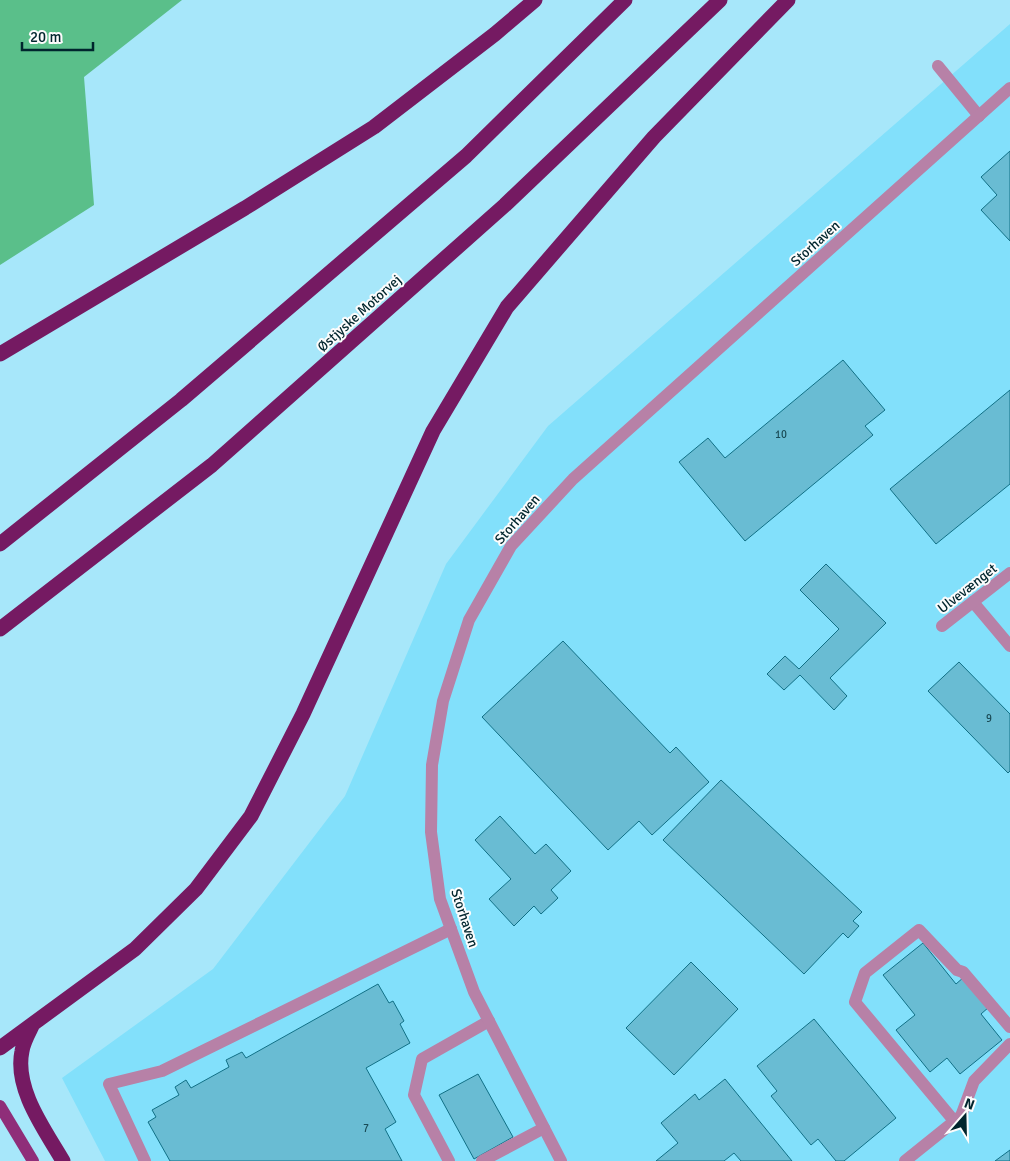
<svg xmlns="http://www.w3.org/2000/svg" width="1010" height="1161" viewBox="0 0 1010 1161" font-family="Signika,sans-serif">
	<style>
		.built { fill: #82e0fb }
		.forest { fill: #5abf8a }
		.building { fill: #69bcd3; stroke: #117086 }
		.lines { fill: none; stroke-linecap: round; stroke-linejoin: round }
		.service { stroke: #b781a7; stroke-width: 12 }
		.minor { stroke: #b781a7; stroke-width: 12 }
		.primary { stroke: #8f2e79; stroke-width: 12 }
		.motorway { stroke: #751a62; stroke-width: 15 }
		.labels { text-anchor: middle; stroke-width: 4; stroke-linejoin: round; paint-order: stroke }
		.number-label { font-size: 11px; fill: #1a4b56 }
		.street-label { font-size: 14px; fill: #00252d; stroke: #fcfcfc }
	</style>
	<rect width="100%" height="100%" fill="#a7e7fa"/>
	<path class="built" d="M1010,24V1161H105L62,1078L213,969L345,796L446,564L548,426Z"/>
	<path class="forest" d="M0,0H182L84,77L94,205L0,265Z"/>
	<path class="building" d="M1010,151V241L981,210L997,195L981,177Z
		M843,360L885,410L865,426L873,435L745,541L679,462L708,438L725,458Z
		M1010,390V484L936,544L890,489Z
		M826,564L886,623L830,678L847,696L834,710L800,675L784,690L767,674L785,656L799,669L839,629L800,590Z
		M563,641L670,753L676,747L709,782L652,835L639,821L608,850L482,717Z
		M959,662L1010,714V771L1008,773L928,691Z
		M721,780L862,912L853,921L859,926L848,938L843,933L804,974L663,840Z
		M500,816L535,854L546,844L571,871L551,890L558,898L541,914L534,906L514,926L489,899L511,879L475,840Z
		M923,943L956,984L964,977L989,1007L981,1014L1002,1040L960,1074L947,1058L930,1072L896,1030L915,1015L883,975Z
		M691,962L738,1009L674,1075L626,1028Z
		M378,984L389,1003L393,1001L404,1021L400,1024L410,1043L366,1068L396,1122L385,1129L402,1161H170L148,1122L156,1117L152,1110L179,1095L175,1087L186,1080L191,1088L229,1067L226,1060L242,1052L246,1058Z
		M814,1019L896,1118L844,1161H836L818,1139L811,1145L771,1096L777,1091L757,1066Z
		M478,1074L513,1137L474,1159L439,1095Z
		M725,1079L792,1161H741L734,1153L724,1161H656L678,1143L661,1123L695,1094L699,1100Z
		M1010,1150V1161H995Z"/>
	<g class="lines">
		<path class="service" d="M938,66L979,116
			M973,602L1010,646
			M961,1116L974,1081L1010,1044
			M955,1122L855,1002L865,973L919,930L957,970L963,972L1010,1027
			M145,1161L109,1084L162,1071L451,929
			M449,1161L414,1095L422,1059L489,1021
			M482,1161L544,1128"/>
		<path class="minor" d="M942,626L1010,573
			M561,1161L474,992L440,899L431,832L432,765L443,701L469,620L511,546L573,479L1010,88
			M905,1161L961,1116"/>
		<path class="primary" d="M0,1106L33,1161"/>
		<path class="motorway" d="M0,354L245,208L374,127L495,34L535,0
			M0,544L181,400L466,156L625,0
			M0,629L212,465L505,205L720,0
			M32,1026C28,1034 23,1043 22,1051C14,1089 45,1130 63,1161
			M0,1048L135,949L196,889L251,816L303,714L433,431L507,307L654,137L788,0"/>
	</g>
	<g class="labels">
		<g class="number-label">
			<text x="781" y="438">10</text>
			<text x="989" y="722">9</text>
			<text x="366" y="1132">7</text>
		</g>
		<g class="street-label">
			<text transform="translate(815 243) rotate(-42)" y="5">Storhaven</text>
			<text transform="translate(359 313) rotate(-42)" y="5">Østjyske Motorvej</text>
			<text transform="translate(517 519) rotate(-49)" y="5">Storhaven</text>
			<text transform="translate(967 588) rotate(-38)" y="5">Ulvevænget</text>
			<text transform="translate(465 918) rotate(72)" y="5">Storhaven</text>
		</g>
	</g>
	<g transform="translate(965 1116) rotate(20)" stroke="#fcfcfc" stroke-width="4" paint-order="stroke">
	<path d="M0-4L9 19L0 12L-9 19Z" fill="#00252d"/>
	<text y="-8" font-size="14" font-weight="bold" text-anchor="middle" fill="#00252d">N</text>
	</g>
	<path d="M22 42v8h71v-8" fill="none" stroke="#00252d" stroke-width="2.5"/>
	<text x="30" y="42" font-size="15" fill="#00252d" stroke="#fcfcfc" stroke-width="4" paint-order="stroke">20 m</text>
</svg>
